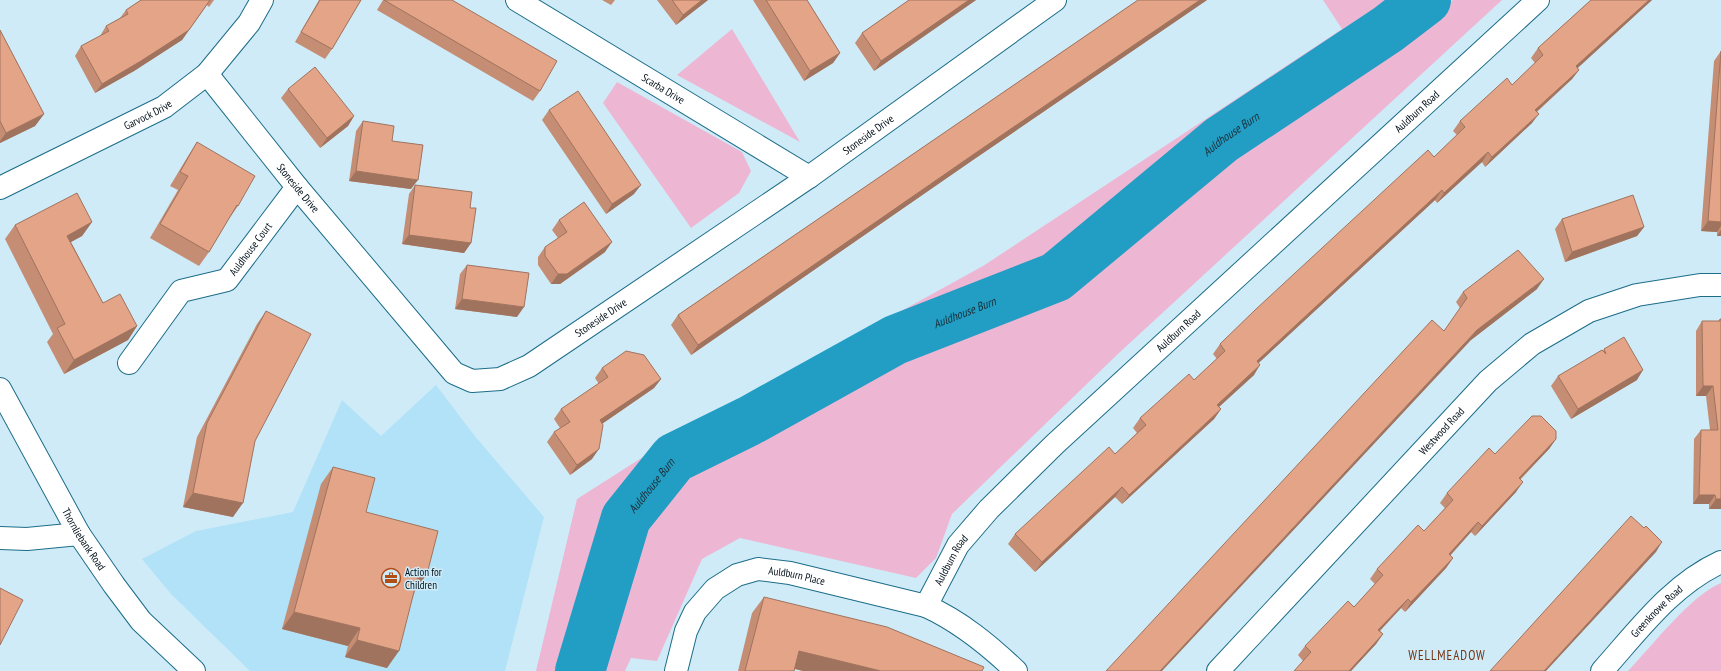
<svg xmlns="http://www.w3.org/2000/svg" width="1721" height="671" viewBox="0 0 1721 671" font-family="'PT Sans Narrow',sans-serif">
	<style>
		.built { fill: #b2e2f7 }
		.green { fill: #edb7d4 }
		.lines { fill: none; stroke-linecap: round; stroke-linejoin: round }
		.river { stroke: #229dc4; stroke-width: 50 }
		.street-casing { stroke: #1c6d88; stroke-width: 24 }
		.secondary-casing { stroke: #1c6d88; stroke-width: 24 }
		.street { stroke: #fff; stroke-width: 22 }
		.secondary { stroke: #fff; stroke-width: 22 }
		.wall { fill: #c48d74 }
		.shaded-wall { fill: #a0735e }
		.building { fill: #e4a487; stroke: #a0735e }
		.labels { text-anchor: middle; stroke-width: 3; stroke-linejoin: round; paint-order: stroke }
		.street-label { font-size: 11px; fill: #000f18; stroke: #cfebf8 }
		.poi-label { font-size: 11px; fill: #000f18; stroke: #cfebf8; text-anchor: start }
		.water-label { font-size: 12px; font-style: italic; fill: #1a2e36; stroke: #cfebf8 }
		.quarter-label { font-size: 13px; letter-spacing: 1px; fill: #753514; stroke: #cfebf8 }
	</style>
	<rect width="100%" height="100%" fill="#cfebf8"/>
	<path class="built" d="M436,385L474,435L544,517L505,671H250L171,594L142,559L196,531L293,512L342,400L381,436Z"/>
	<path class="green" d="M1323,0H1407L1355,36L1023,277L884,336L697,434L691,427L983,266L1342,29Z
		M1453,0H1502L1119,353L952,514L936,558L916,578L740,538L702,559L657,661L631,658L625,671H536L577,499L665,443L687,467L856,374L949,330L1020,304L1072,275L1119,242L1172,198L1283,116L1311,99L1318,91Z
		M732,29L800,142L677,75Z
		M617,82L742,152L751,171L739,193L691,228L603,103Z
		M1721,583V671H1628C1652,646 1691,595 1721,583Z"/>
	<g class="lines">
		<path class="river" id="s1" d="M580,671L626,518L674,458L749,421L895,340L1056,277L1221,140L1388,29L1426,0"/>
		<g class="street-casing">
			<g id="street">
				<path id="s2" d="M517,0L809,177"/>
				<path id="s3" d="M207,74L297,187L454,373L472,381L500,379L529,366L809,177L1055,0"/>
				<path id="s4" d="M0,188L164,107L207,74L249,23L262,0"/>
				<path id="s5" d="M129,363L181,291L227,280L297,187"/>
				<path d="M0,538L27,539L79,534"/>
				<path id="s6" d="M676,671L686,631L695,612L715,589L737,575L758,569L790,573L926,606"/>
				<path id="s7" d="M1016,671C989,645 961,622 926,606L958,545L989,509L1055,444L1538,0"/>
				<path id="s8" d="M1218,671L1488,381L1532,344L1589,311L1637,295L1700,285H1721"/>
				<path id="s9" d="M1602,671C1638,631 1671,585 1721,562"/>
			</g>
		</g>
		<g class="secondary-casing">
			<g id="secondary">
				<path id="s10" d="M0,389L79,534L114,585L141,621L194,671"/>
			</g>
		</g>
		<use href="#street" class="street"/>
		<use href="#secondary" class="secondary"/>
	</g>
	<path class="wall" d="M141,0H214L209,7L207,5L182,40L134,71L95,93L75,56L81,46L100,36L106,26L120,18L126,10Z
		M319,0H361L332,49L325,59L295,42Z
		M383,0H452L540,91L533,101L377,10Z
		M602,0H615L611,5Z
		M657,0H708L676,25Z
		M753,0H807L840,53L833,63L804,81Z
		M909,0H976L874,71L855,43L862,33Z
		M1138,0H1207L970,162L691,355L671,325L678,315Z
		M1591,0H1652L1577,68L1579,70L1572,79L1537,112L1532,123L1485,167L1482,162L1437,203L1435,200L1258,363L1254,375L1219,407L1221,409L1214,419L1122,504L1115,497L1035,572L1008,544L1015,534L1115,454L1137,433L1133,428L1140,418L1194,380L1217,359L1213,354L1220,344L1434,157L1457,135L1453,131L1460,121L1512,85L1535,63L1531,58L1538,48Z
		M0,30L44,114L35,126L0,143Z
		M1721,51V236H1717V232L1701,231L1714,61Z
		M288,89L354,116L348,126L320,148L281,98Z
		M549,110L634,194L606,214L542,120Z
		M363,121L392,141L411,189L349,181L356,131Z
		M197,142L238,206L228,220L209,252L199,266L150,238L178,190L170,186L188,156Z
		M415,185L470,208L471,243L464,253L402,244L409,194Z
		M1562,219L1644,227L1637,236L1565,262L1555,229Z
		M559,220L605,252L560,284H551L538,265V257L545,247L558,238L552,230Z
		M92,222L82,236L71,242L103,303L137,326L128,340L64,374L47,342L53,334L5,239L15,225Z
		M467,265L517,317L455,309L460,274Z
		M1537,289L1471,340L1444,331L1460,308L1456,302L1463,292Z
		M266,311L255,441L233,517L183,507L197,437L257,324Z
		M1720,319H1721V509H1709V504H1693L1694,439L1701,430H1710L1706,396H1696V331L1702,321H1718Z
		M1604,349L1637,380L1571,419L1551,386L1558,376L1603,351Z
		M602,368L661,379L654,388L602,424L592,459L570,475L547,442L554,432L560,428L554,419L561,409L599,384L595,378Z
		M1556,439L1549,449L1521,479L1516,492L1475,536L1471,532L1450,556L1453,558L1446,568L1405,612L1401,608L1380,631L1383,634L1376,644L1351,671H1294L1303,661L1298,655L1305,646L1354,607L1375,584L1370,579L1377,569L1424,531L1445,508L1440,503L1447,493L1495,454Z
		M333,467L366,512L415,591L387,668L345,657L348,646L282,629L321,484Z
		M764,597L982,671H803L795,669L794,671H738L752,613Z"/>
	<path class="shaded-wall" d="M702,0H708L676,25L683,15Z
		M969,0H976L874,71L881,61Z
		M1200,0H1207L970,162L691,355L698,345L977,152Z
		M1649,0H1652L1569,76L1576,66Z
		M189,30L182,40L134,71L95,93L102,84Z
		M840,53L833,63L804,81L810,71Z
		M1579,70L1572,79L1528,119L1535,110Z
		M44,114L35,126L0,143V141L6,133Z
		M1539,114L1532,123L1485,167L1492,157Z
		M354,116L348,126L320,148L327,138Z
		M1488,152L1482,162L1437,203L1444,193Z
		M356,171L418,180L411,189L349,181Z
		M641,185L634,194L606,214L612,204Z
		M1442,190L1435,200L1250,371L1257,361Z
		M1708,221L1721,222V226L1717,232L1701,231Z
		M92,222L82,236L58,249L67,236Z
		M1644,227L1637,236L1565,262L1572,252Z
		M1721,230V236H1717Z
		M409,235L471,243L464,253L402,244Z
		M612,242L605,252L560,284H551L558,274Z
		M1544,279L1537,289L1471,340L1162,671H1160L1477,330Z
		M462,299L524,307L517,317L455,309Z
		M137,326L128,340L64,374L74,360Z
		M1260,365L1254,375L1210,415L1217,405Z
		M1643,370L1637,380L1571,419L1578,409Z
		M661,379L654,388L593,430L600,420Z
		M1703,386H1713L1706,396H1696Z
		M1221,409L1214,419L1122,504L1129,495Z
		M1556,439L1549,449L1512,487L1519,478Z
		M599,449L592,459L570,475L577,465Z
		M1523,482L1516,492L1475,536L1482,526Z
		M1122,487L1115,497L1035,572L1042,562Z
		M193,493L243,503L233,517L183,507Z
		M1699,495H1715L1709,504H1693Z
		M1716,499H1721V509H1709Z
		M1478,522L1471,532L1442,564L1449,554Z
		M1662,542L1656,552L1546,671H1544Z
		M1453,558L1446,568L1405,612L1411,602Z
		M419,572L427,574L415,591Z
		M1408,599L1401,608L1371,640L1378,630Z
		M294,612L360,628L348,646L282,629Z
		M1383,634L1376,644L1351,671H1349Z
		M357,640L399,651L387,668L345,657Z
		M799,651L881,671H803L788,667Z"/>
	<path class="building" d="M141,0H210L189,30L141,61L102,84L81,46L109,31L106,26L128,14L126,10Z
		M320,0H361L332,49L301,32Z
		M384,0H452L557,61L540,91Z
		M672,0H702L683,15Z
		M766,0H807L840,53L810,71Z
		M909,0H969L881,61L862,33Z
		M1138,0H1200L977,152L698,345L678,315Z
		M1591,0H1649L1576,66L1579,70L1535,110L1539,114L1492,157L1488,152L1444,193L1442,190L1257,361L1260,365L1217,405L1221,409L1129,495L1122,487L1042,562L1015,534L1109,447L1115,454L1146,425L1140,418L1189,374L1194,380L1225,351L1220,344L1255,310L1428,150L1434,157L1465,127L1460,121L1507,78L1512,85L1543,55L1538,48Z
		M0,30L44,114L6,133L0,121Z
		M1721,51V222L1708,221Z
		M315,67L354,116L327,138L288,89Z
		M578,91L641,185L612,204L549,110Z
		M363,121L394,126L392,141L423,145L418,180L356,171Z
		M197,142L255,176L238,206L237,205L209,252L160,224L188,176L180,172Z
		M415,185L472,192L470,208H476L471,243L409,235Z
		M77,193L92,222L67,236L103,303L120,294L137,326L74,360L57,328L65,324L15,225Z
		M1633,195L1644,227L1572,252L1562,219Z
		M584,202L612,242L567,274H558L545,256V247L567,232L559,220Z
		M1518,250L1544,279L1477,330L1160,671H1106L1432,320L1444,331L1467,298L1463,292Z
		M467,265L529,273L524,307L462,299Z
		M266,311L311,334L255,441L243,503L193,493L207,423Z
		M1720,319H1721V499H1716L1715,495H1699L1701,430H1718L1713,386H1703L1702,321H1720Z
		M1624,337L1643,370L1578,409L1558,376L1602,350L1606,354L1604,349Z
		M626,351L644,355L661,379L600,420L603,425L599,449L577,465L554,432L570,422L561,409L608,377L602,368Z
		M1532,416H1541L1556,431V439L1519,478L1523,482L1482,526L1478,522L1449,554L1453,558L1411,602L1408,599L1378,630L1383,634L1349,671H1294L1311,652L1305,646L1348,601L1354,607L1383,575L1377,569L1418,525L1424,531L1453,500L1447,493L1489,448L1495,454Z
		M333,467L375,478L366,512L438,531L427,574L419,572L399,651L357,640L360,628L294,612Z
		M1631,516L1644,528L1646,526L1662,542L1544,671H1490Z
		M0,588L23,600L0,645Z
		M764,597L887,627L984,667L982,671H881L799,651L794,671H745Z"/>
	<defs>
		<g id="office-ring" transform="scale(1)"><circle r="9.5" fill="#cfebf8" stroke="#b14e16" stroke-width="1.5"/><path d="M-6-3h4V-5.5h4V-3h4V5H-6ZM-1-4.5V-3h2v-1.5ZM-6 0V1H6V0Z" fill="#b14e16"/></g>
	</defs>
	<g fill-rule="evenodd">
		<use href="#office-ring" x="391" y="578"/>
	</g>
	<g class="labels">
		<g class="street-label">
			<text dy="4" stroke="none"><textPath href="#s2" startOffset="171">Scarba Drive</textPath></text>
			<text dy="4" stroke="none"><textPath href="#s7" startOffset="812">Auldburn Road</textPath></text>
			<text dy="4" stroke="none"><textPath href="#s4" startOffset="165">Garvock Drive</textPath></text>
			<text dy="4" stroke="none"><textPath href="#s3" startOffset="878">Stoneside Drive</textPath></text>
			<text dy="4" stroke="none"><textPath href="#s3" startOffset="146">Stoneside Drive</textPath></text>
			<text dy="4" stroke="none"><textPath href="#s5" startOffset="175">Auldhouse Court</textPath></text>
			<text dy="4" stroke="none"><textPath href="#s3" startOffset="554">Stoneside Drive</textPath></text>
			<text dy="4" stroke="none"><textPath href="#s7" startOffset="488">Auldburn Road</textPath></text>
			<text dy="4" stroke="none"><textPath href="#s8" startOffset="328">Westwood Road</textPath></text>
			<text dy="4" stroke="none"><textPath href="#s10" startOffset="172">Thornliebank Road</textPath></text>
			<text dy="4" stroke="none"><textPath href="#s7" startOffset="164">Auldburn Road</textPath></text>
			<text dy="4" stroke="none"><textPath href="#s6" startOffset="180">Auldburn Place</textPath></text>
			<text dy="4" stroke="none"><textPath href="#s9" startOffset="81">Greenknowe Road</textPath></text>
		</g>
		<g class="poi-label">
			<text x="405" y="576">Action for<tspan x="405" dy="13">Children</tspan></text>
		</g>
		<g class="water-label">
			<text dy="4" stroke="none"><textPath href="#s1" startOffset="886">Auldhouse Burn</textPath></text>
			<text dy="4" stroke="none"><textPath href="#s1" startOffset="562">Auldhouse Burn</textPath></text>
			<text dy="4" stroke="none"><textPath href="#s1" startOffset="201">Auldhouse Burn</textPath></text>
		</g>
		<g class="quarter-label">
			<text x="1447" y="660">WELLMEADOW</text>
		</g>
	</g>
</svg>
